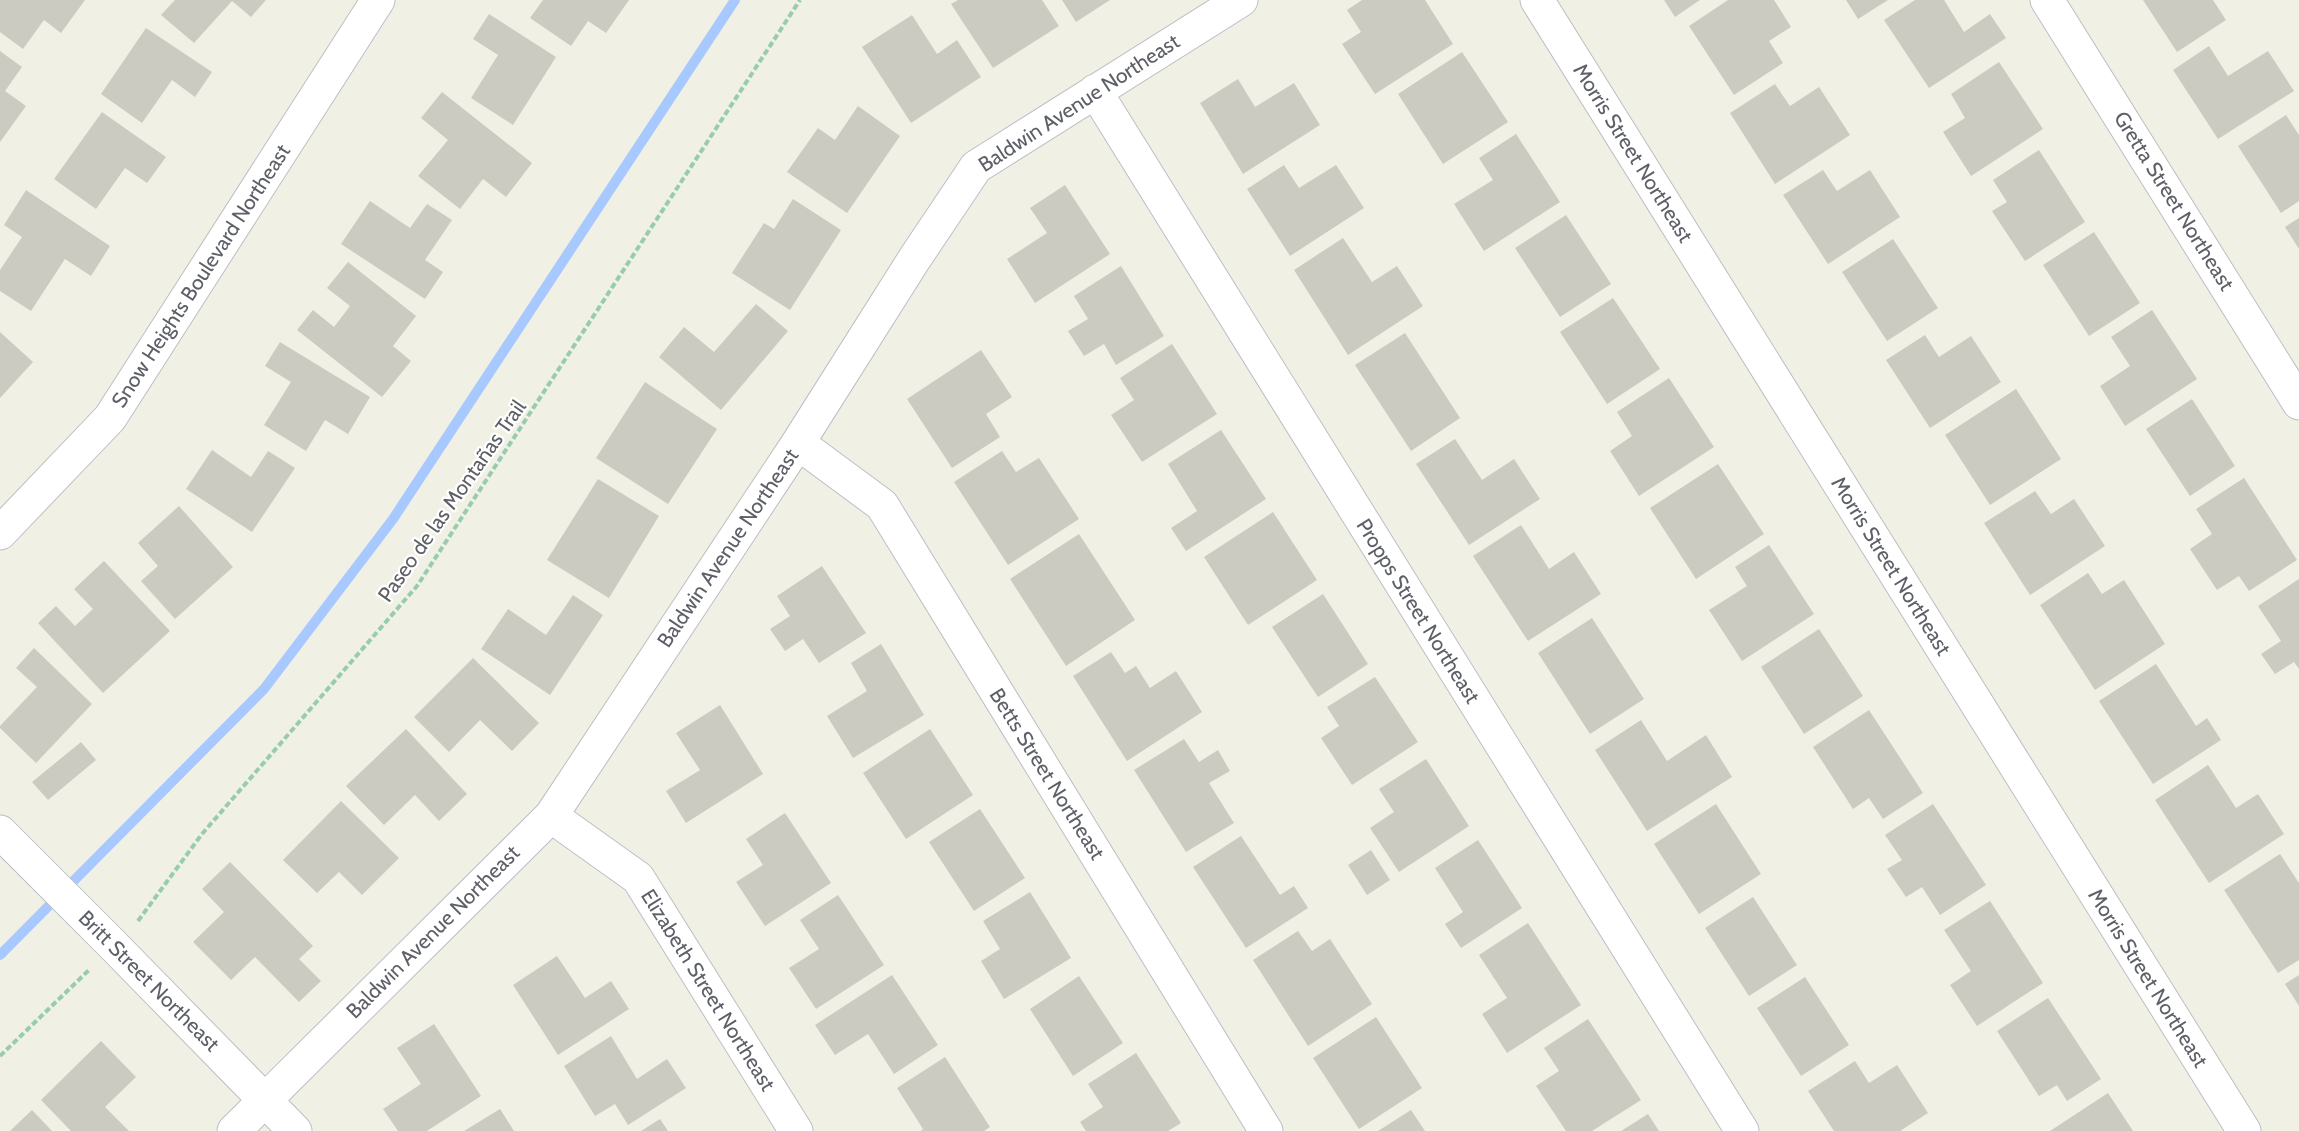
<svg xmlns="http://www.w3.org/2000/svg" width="2299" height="1131" viewBox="0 0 2299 1131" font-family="Cabin,sans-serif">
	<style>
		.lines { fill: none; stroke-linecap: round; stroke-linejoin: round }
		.stream { stroke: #a7c9ff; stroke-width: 10 }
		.building { fill: #cccbc2 }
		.minor-casing { stroke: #bdbec5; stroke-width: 35 }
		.path { stroke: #97ccb0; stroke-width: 4; stroke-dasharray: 6 3; stroke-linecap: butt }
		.minor { stroke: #fff; stroke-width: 33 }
		.labels { text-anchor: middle; stroke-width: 4.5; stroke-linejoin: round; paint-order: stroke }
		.street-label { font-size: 21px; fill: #5d6067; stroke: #fff }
	</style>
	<rect width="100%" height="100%" fill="#f1f0e5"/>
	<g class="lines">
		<path class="stream" d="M0,955L264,689L393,519L735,0"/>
	</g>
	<path class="building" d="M0,0H85L61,33L44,20L23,49L0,32Z
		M175,0H266L251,17L232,1L194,43L161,15Z
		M543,0H629L606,33L588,21L571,46L530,18Z
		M958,0H1042L1059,26L993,68L951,4Z
		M1062,0H1110L1076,22Z
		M1362,0H1425L1453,44L1375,94L1342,44L1361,32L1347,10Z
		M1664,0H1700L1675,17Z
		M1728,0H1774L1791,27L1769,41L1783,63L1734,95L1689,26Z
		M1846,0H1888L1858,19Z
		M1915,0H1944L1964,32L1990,14L2006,38L1929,88L1884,20Z
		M2143,0H2213L2226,20L2177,52Z
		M489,14L556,57L513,125L471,98L498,55L473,39Z
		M912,15L937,54L957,40L981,77L911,123L862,47Z
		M146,28L212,72L195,97L172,80L142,123L101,94Z
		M2209,46L2228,76L2268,51L2294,91L2218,139L2173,70Z
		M0,51L22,67L5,91L26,106L0,142Z
		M1462,52L1508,122L1443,164L1398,94Z
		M1999,62L2043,129L1971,176L1943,132L1965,118L1951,94Z
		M1238,79L1255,107L1294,83L1320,125L1243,174L1200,103Z
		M1775,84L1790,106L1819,87L1850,135L1775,184L1730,113Z
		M442,92L532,163L506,197L483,179L460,209L418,176L448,140L421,118Z
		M858,106L900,136L847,213L787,172L818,128L835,140Z
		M102,112L166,157L147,183L125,168L96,209L54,179Z
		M2286,115L2299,135V201L2281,213L2238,146Z
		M1516,134L1560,202L1484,251L1454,204L1493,180L1479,158Z
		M2039,150L2085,222L2025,261L1992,211L2007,202L1993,180Z
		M1284,165L1299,188L1336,165L1364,208L1290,256L1247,189Z
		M1823,170L1837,191L1870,170L1900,217L1828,264L1783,195Z
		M1065,185L1110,254L1035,303L1007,259L1047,233L1030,208Z
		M26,190L110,246L91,276L65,259L31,311L0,291V270L22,237L4,225Z
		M793,199L841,230L790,310L732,273L764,223L774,229Z
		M370,201L410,228L427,204L452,220L425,260L443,272L425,299L341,244Z
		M1566,215L1611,284L1560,317L1515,248Z
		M2299,218V249L2285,227Z
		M2094,232L2140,303L2089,336L2043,265Z
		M1343,238L1372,282L1397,266L1423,306L1348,355L1294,270Z
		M1893,239L1938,308L1887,341L1842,272Z
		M348,262L416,316L393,346L411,361L382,397L297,330L313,310L334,327L350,306L327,288Z
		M1121,266L1164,336L1116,365L1104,344L1084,356L1068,331L1088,319L1074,296Z
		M1613,298L1660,369L1607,404L1560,332Z
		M756,304L788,331L721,410L659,357L684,327L714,352Z
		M2152,310L2197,379L2125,426L2100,386L2130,366L2111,337Z
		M0,332L33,362L0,398Z
		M1405,333L1460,418L1411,451L1355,365Z
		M1925,335L1939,357L1971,336L2001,382L1930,428L1886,360Z
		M280,342L370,397L348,434L325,420L306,451L264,425L291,382L265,366Z
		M1172,344L1217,414L1142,462L1111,415L1134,400L1120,378Z
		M981,350L1012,397L986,414L1000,437L952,468L907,399Z
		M1669,378L1714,447L1639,496L1610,451L1632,436L1617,412Z
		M645,382L717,429L668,504L596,458Z
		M2016,389L2061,459L1990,505L1945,435Z
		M2192,399L2235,466L2190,496L2146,429Z
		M1221,430L1266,499L1186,551L1171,528L1197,511L1168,464Z
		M1455,439L1482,480L1514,459L1540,499L1469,545L1416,464Z
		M212,450L251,477L268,451L295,468L252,532L186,489Z
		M1002,451L1016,472L1039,458L1079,519L1008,565L954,482Z
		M1718,464L1764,534L1696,579L1650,508Z
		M2244,478L2297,560L2249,591L2239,576L2217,590L2190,549L2212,534L2196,509Z
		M598,479L659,516L609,598L547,560Z
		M2035,491L2051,514L2074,499L2105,546L2030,595L1984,523Z
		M179,506L233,567L175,619L141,581L158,566L138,543Z
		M1273,512L1317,580L1248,625L1204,557Z
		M1521,525L1549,569L1574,552L1601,594L1528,641L1473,556Z
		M1079,534L1135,620L1066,666L1010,579Z
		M1769,545L1814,614L1742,661L1709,610L1747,586L1735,567Z
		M104,561L170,631L103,693L38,623L56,606L75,626L93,609L74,589Z
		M822,566L866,633L819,663L803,639L785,651L770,629L790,616L777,596Z
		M2088,573L2102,594L2124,580L2165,644L2095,690L2040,605Z
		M2299,579V669L2294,662L2275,674L2261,654L2281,641L2258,606Z
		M1323,594L1368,664L1318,697L1272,627Z
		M573,595L603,615L550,695L481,649L508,609L546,635Z
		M1592,618L1644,699L1590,734L1538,653Z
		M1819,629L1863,696L1804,734L1761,667Z
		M881,644L924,715L853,758L827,716L867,691L851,663Z
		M34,648L92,704L36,763L0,728V726L37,687L16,668Z
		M1111,652L1125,673L1136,666L1150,688L1176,671L1202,712L1127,761L1073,676Z
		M473,658L539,723L512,751L480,720L449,752L414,717Z
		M2156,664L2196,726L2207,718L2221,740L2153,784L2099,701Z
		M1375,677L1418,742L1352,785L1321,738L1339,726L1327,707Z
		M720,705L763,774L686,823L666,791L700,770L676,733Z
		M1869,710L1923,793L1883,819L1869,798L1853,809L1813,747Z
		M1641,720L1667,761L1706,735L1732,777L1647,831L1595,750Z
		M406,729L467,794L439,821L415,795L384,825L346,786Z
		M930,729L973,795L906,839L863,773Z
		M1184,739L1199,762L1218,750L1230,771L1209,783L1234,823L1186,852L1134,770Z
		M81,742L96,760L48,800L32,782Z
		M1426,759L1469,826L1399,872L1370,828L1394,812L1379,789Z
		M2208,765L2236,808L2258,794L2284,834L2209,883L2155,800Z
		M341,801L399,858L362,895L339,872L317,893L283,860Z
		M1716,804L1761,874L1699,914L1654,844Z
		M1933,804L1986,885L1940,915L1922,887L1906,897L1887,869L1902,860L1885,835Z
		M980,809L1025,878L974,911L929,842Z
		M785,813L831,883L765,926L736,882L763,865L746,839Z
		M1241,836L1280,895L1294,886L1308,908L1246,948L1193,867Z
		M1478,840L1522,908L1461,948L1445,924L1463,912L1435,868Z
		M1371,850L1390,880L1367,895L1348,865Z
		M2280,854L2299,883V960L2278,973L2224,890Z
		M230,862L313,946L299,959L321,981L299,1002L255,957L231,980L193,942L224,912L202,889Z
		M1030,892L1071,958L1004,999L981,961L1000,949L983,921Z
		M838,895L884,965L816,1009L789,968L819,949L800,920Z
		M1753,897L1797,965L1749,996L1705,928Z
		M1990,901L2043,983L1977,1026L1950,985L1971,971L1944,930Z
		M1528,923L1581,1005L1507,1053L1482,1014L1507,998L1479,955Z
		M1298,931L1312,951L1330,939L1372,1004L1308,1046L1253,960Z
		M557,956L585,998L611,981L629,1009L558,1055L513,985Z
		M892,975L938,1045L894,1074L868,1034L835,1055L815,1025Z
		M2299,975V1006L2285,984Z
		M1079,976L1123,1043L1073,1076L1030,1009Z
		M1805,977L1849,1045L1801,1076L1757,1008Z
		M2048,998L2101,1079L2067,1101L2057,1085L2039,1096L1997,1031Z
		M1376,1017L1422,1088L1359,1129L1313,1058Z
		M1588,1019L1641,1100L1592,1131H1566L1536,1086L1559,1071L1544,1048Z
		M434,1024L481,1096L427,1131H398L383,1109L421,1084L397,1048Z
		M611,1036L637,1079L667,1059L686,1088L628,1125L615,1104L595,1116L564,1066Z
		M101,1041L136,1077L105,1107L129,1131H71L41,1100Z
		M1136,1053L1181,1123L1168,1131H1086L1080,1122L1103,1107L1088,1084Z
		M945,1057L990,1127L984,1131H921L923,1129L897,1088Z
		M1855,1061L1869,1083L1897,1065L1928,1113L1900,1131H1834L1808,1091Z
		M2108,1093L2133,1131H2050Z
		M500,1109L514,1131H464Z
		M32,1110L52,1131H10Z
		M1411,1110L1425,1131H1378Z
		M1648,1114L1659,1131H1621Z
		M660,1119L668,1131H641Z"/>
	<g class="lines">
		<g class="minor-casing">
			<path id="minor" d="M1537,0L2244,1131
				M2047,0L2299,403
				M1095,91L1742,1131
				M798,443L882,505L1266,1131
				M0,533L110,418L378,0
				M551,816L638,878L796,1131
				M0,832L114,946L295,1131
				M234,1131L551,816L798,443L915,258L976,167L1241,0"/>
		</g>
		<path class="path" d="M138,921L202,834L417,586L800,0
			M0,1056L90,969"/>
		<use href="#minor" class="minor"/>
	</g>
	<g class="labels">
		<g class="street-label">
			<text transform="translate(1079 103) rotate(-33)" y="7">Baldwin Avenue Northeast</text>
			<text transform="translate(1633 153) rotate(58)" y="7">Morris Street Northeast</text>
			<text transform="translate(2174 201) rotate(58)" y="7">Gretta Street Northeast</text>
			<text transform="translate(201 276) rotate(-57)" y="7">Snow Heights Boulevard Northeast</text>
			<text transform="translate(452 501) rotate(-55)" y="7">Paseo de las Montañas Trail</text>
			<text transform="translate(728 548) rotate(-56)" y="7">Baldwin Avenue Northeast</text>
			<text transform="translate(1891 566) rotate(58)" y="7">Morris Street Northeast</text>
			<text transform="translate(1418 611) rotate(58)" y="7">Propps Street Northeast</text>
			<text transform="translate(1047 774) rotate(58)" y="7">Betts Street Northeast</text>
			<text transform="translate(433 932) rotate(-45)" y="7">Baldwin Avenue Northeast</text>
			<text transform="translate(2148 978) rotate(58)" y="7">Morris Street Northeast</text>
			<text transform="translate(149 981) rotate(45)" y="7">Britt Street Northeast</text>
			<text transform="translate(708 990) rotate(58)" y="7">Elizabeth Street Northeast</text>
		</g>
	</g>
</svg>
